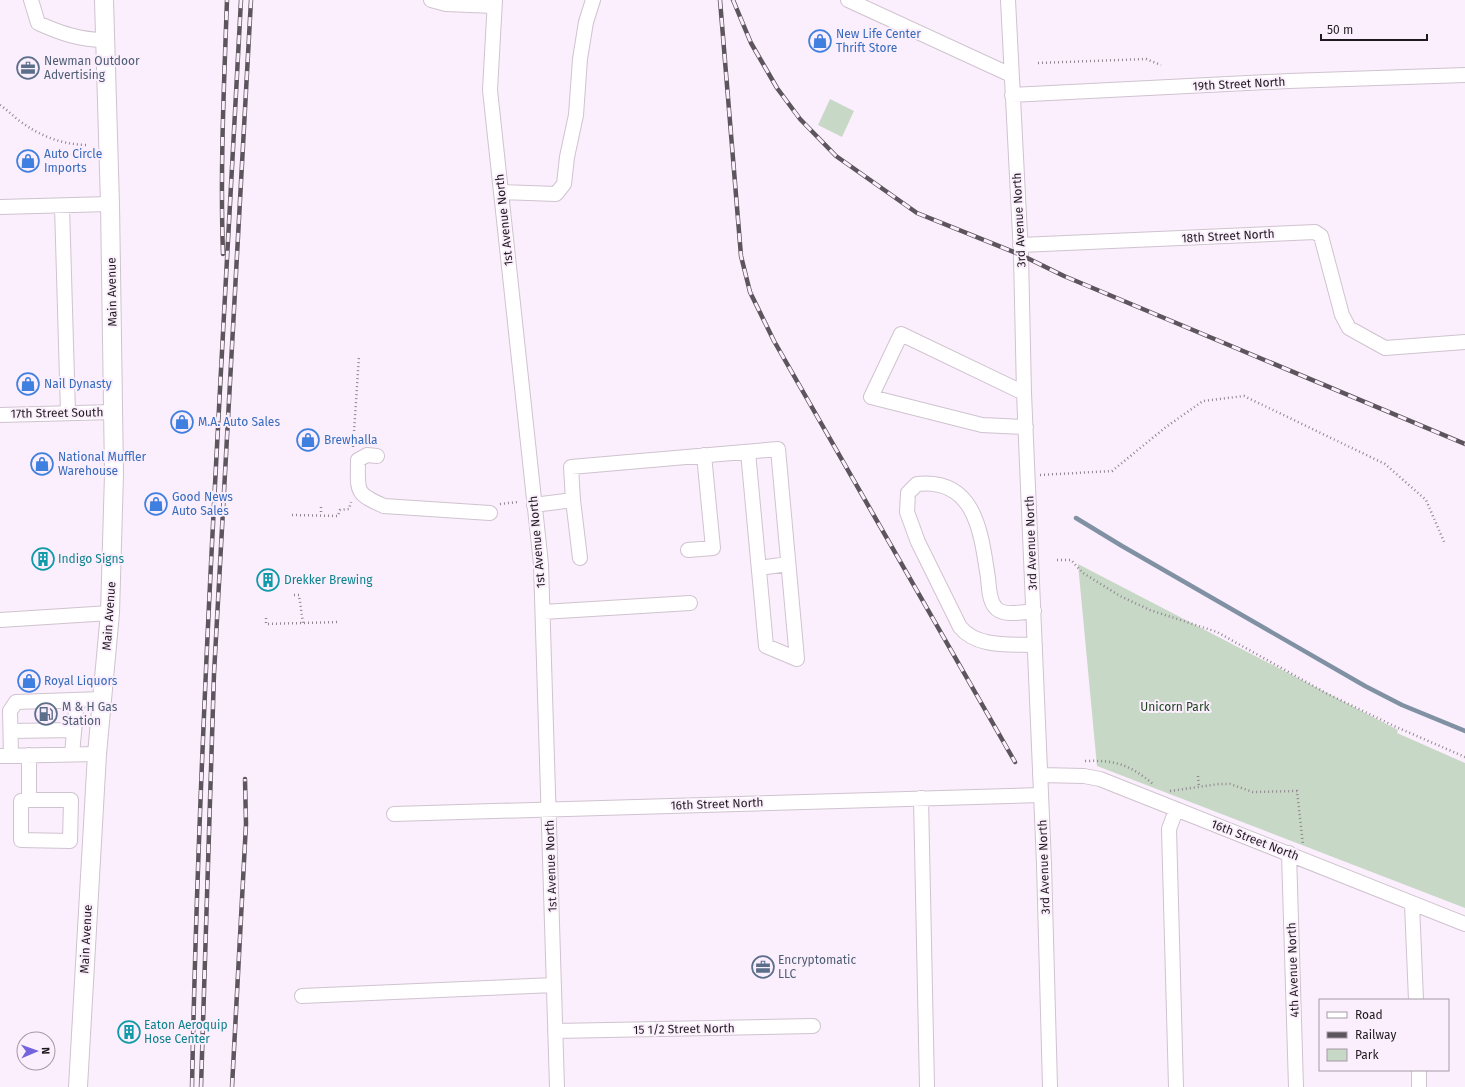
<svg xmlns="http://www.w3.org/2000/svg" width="1465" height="1087" viewBox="0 0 1465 1087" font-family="'Fira Sans',sans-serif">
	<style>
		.green { fill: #c8d8c7 }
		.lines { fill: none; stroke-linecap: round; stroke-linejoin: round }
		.stream { stroke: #8191a4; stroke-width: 4.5 }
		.minor-casing { stroke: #cfc3cf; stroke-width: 16 }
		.major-casing { stroke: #cfc3cf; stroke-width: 20 }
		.path { stroke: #8f868f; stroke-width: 2.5; stroke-dasharray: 1 3; stroke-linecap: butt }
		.minor { stroke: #fff; stroke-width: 14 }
		.major { stroke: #fff; stroke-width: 18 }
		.rail-casing { stroke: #5d555d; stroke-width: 4.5 }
		.rail { stroke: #fceffd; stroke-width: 3; stroke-dasharray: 9; stroke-linecap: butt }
		.labels { text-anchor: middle; stroke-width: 4; stroke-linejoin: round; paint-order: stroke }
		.shop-label { font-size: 12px; fill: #366cbe; stroke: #fceffd; text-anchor: start }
		.service-label { font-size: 12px; fill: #4e5e75; stroke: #fceffd; text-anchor: start }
		.street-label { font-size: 12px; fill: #1f1a1f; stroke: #fceffd }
		.culture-label { font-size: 12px; fill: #0d838f; stroke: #fceffd; text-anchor: start }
		.park-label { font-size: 12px; fill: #1e441f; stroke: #fceffd }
	</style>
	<rect width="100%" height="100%" fill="#fceffd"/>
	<path class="green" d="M830,99L854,111L842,137L818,125Z
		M1078,564L1398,730L1397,733L1465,763V908L1097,766Z"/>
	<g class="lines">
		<path class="stream" d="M1076,518L1122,546L1365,686L1402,705L1465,731"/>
		<g class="minor-casing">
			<path id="minor" d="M31,0L38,23C60,33 80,40 105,40
				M431,0L446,4L494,6
				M495,0L490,90L541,564L557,1087
				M848,0L1011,75
				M1008,0L1021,255L1024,393L1044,864L1050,1087
				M1012,95L1289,81L1465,75
				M501,192L556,194L564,184L567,157L576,115L580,59L586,22L593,0
				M62,206L68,413
				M0,207L110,204
				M1020,245L1315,232L1321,236L1342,315L1349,328L1385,348L1465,342
				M1024,393L901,334L871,397L982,425L1026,427
				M0,415L114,412
				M377,456L367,455L358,460C358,491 354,493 384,506L490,513
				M573,500L580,558
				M534,505L573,500L571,467L778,449L797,659L766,646L748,452
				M688,550L713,548L704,455
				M759,568L788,564
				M1034,611C1023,612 1002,617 995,607C989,600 989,587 988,578C981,533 976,478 917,484L908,493L907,512L918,542L960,627C977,648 1010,644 1035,645
				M543,612L690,603
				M0,620L110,613
				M11,731L74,730
				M72,754L77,700
				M29,755V800H71L70,841L21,840V801L29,800
				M0,756L97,754
				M11,756L10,711L16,702L102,699
				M1040,775L1084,776L1100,779L1465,924
				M921,798L927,1087
				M1176,810L1169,829L1176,1087
				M394,814L1041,795
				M1289,853L1296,1087
				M1412,904L1416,1000
				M302,996L554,985
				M555,1031L813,1026
				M1419,1070V1087"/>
		</g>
		<g class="major-casing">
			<path id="major" d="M78,1087L97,754L110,613L114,474L110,204L104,0"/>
		</g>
		<path class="path" d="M1038,63L1146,59L1161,65
			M0,105C6,109 11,114 17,119C38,135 59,144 86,145
			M353,447L359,356
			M1040,475L1112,471L1166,427L1203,401L1244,396L1385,464L1426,500L1445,544
			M500,504L518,502
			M321,507V514
			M292,515L338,516L340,510L349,509L351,502
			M1057,560H1071L1083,573L1120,596L1150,610L1217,632L1326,693L1394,726L1465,757
			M294,595H299L303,623
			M266,618V624L339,622
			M1085,761C1115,760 1129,764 1153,784
			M1198,776L1199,787
			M1170,791L1219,784H1230L1253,792L1297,791L1303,845"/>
		<use href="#minor" class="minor"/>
		<use href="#major" class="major"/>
		<g class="rail-casing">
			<path id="rail" d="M720,0L741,256L750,292L774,341L1015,762
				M733,0L751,43L777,88L800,119L836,156L917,213L1021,255L1064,276L1465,444
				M223,254C220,169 224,85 227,0
				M192,1087C199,724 222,362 241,0
				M201,1087L214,674L251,0
				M232,1087L246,824L245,779"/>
		</g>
		<use href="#rail" class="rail"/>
	</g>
	<defs>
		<g id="shop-ring" transform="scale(1.15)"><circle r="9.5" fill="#fceffd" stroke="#3f7fe0" stroke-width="1.5"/><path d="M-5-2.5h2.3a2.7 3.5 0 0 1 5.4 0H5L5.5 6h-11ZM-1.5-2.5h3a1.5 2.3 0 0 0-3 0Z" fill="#3f7fe0"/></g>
		<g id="office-ring" transform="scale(1.15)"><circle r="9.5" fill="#fceffd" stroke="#5c6f8a" stroke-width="1.5"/><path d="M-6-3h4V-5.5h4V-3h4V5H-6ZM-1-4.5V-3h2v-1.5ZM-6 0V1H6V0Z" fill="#5c6f8a"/></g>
		<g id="building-ring" transform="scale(1.15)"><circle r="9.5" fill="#fceffd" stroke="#0f9aa8" stroke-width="1.5"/><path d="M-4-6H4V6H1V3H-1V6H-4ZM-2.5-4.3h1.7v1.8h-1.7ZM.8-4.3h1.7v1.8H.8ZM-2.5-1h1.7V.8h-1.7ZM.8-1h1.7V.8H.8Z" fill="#0f9aa8"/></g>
		<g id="fuel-ring" transform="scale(1.15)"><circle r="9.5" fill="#fceffd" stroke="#5c6f8a" stroke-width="1.5"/><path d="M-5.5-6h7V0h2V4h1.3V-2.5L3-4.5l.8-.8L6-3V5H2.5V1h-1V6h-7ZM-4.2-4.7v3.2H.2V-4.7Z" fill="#5c6f8a"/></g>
	</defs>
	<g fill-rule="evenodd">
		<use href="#shop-ring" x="820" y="41"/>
		<use href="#office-ring" x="28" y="68"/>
		<use href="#shop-ring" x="28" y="161"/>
		<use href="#shop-ring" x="28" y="384"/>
		<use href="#shop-ring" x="182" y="422"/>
		<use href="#shop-ring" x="308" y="440"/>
		<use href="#shop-ring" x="42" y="464"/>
		<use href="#shop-ring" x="156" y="504"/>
		<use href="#building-ring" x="43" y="559"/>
		<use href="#building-ring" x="268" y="580"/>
		<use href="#shop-ring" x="29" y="681"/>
		<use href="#fuel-ring" x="46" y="714"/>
		<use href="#office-ring" x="763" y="967"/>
		<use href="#building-ring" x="129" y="1032"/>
	</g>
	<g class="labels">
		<g class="shop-label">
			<text x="836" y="38">New Life Center<tspan x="836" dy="14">Thrift Store</tspan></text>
			<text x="44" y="158">Auto Circle<tspan x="44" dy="14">Imports</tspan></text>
			<text x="44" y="388">Nail Dynasty</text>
			<text x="198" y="426">M.A. Auto Sales</text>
			<text x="324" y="444">Brewhalla</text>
			<text x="58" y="461">National Muffler<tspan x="58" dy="14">Warehouse</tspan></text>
			<text x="172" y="501">Good News<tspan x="172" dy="14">Auto Sales</tspan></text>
			<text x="44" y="685">Royal Liquors</text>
		</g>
		<g class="service-label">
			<text x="44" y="65">Newman Outdoor<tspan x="44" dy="14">Advertising</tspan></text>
			<text x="62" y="711">M &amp; H Gas<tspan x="62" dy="14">Station</tspan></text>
			<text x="778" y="964">Encryptomatic<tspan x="778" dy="14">LLC</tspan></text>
		</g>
		<g class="street-label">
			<text transform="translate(1239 84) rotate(-3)" y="4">19th Street North</text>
			<text transform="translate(504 220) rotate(-96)" y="4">1st Avenue North</text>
			<text transform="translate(1019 220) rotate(-93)" y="4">3rd Avenue North</text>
			<text transform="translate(1228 236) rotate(-3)" y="4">18th Street North</text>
			<text transform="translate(112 292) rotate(-91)" y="4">Main Avenue</text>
			<text transform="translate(57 413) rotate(-1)" y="4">17th Street South</text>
			<text transform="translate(537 542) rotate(-95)" y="4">1st Avenue North</text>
			<text transform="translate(1031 543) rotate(-92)" y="4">3rd Avenue North</text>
			<text transform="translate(109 616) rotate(-86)" y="4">Main Avenue</text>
			<text transform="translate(717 804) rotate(-2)" y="4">16th Street North</text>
			<text transform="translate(1255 840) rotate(21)" y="4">16th Street North</text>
			<text transform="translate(551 866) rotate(-92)" y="4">1st Avenue North</text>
			<text transform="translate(1044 867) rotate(-92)" y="4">3rd Avenue North</text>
			<text transform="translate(86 939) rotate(-87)" y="4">Main Avenue</text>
			<text transform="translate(1293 970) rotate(-92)" y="4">4th Avenue North</text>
			<text transform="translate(684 1029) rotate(-1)" y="4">15 1/2 Street North</text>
		</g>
		<g class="culture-label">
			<text x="58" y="563">Indigo Signs</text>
			<text x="284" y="584">Drekker Brewing</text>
			<text x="144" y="1029">Eaton Aeroquip<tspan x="144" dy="14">Hose Center</tspan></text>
		</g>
		<g class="park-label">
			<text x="1175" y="711">Unicorn Park</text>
		</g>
	</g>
	<rect x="1319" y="999" width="130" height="72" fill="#fceffd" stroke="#a49aa4"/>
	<rect x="1327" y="1012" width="20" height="6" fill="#ffffff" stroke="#a49aa4"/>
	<text x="1355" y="1019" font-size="12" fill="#1f1a1f">Road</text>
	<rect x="1327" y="1032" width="20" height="6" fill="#5d555d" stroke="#a49aa4"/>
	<text x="1355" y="1039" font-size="12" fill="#1f1a1f">Railway</text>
	<rect x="1327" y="1049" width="20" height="12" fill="#c8d8c7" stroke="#a49aa4"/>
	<text x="1355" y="1059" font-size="12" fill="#1f1a1f">Park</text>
	<g transform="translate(36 1051) rotate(88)"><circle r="19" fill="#fceffd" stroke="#a49aa4"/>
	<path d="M0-3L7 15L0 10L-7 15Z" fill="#7363dd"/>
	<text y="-6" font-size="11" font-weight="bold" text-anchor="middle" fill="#1f1a1f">N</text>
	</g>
	<path d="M1321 34v6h106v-6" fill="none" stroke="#1f1a1f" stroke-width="2"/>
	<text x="1327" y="34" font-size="12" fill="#1f1a1f" stroke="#fceffd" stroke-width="3" paint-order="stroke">50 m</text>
</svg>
